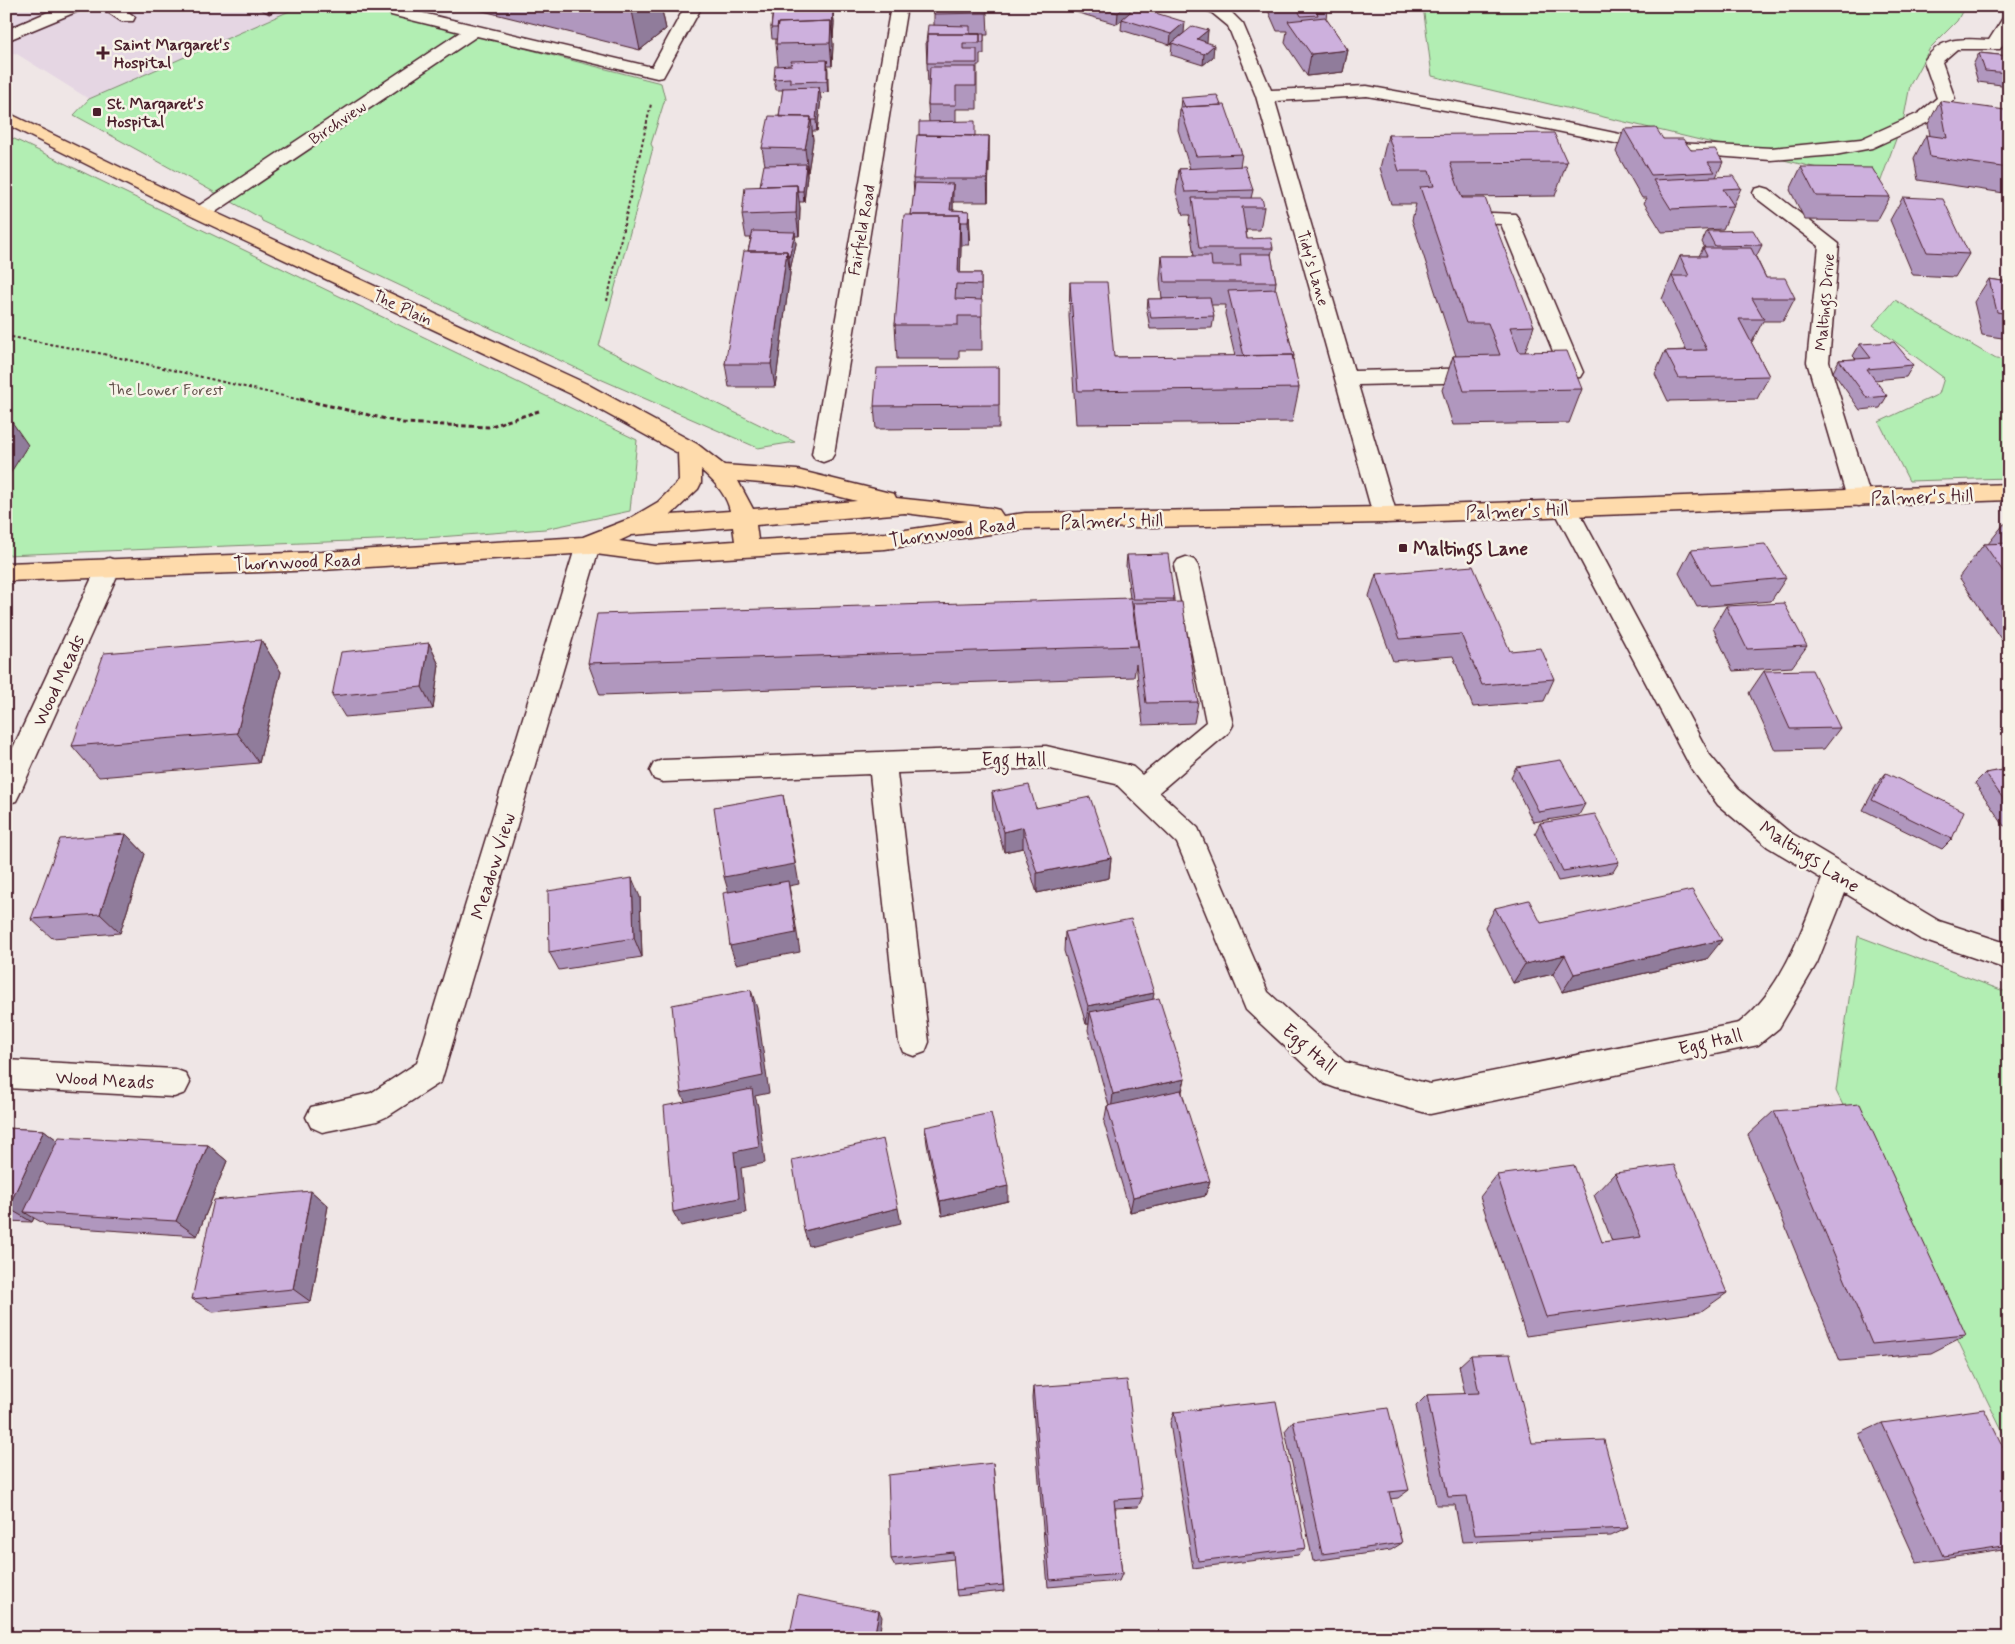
<svg xmlns="http://www.w3.org/2000/svg" width="2015" height="1644" viewBox="0 0 2015 1644" font-family="Mynerve,sans-serif">
	<style>
		.built { fill: #e5d6e3 }
		.green { fill: #b2eeb3; stroke: #7e866f }
		.lines { fill: none; stroke-linecap: round; stroke-linejoin: round }
		.minor-casing { stroke: #4a1f2b; stroke-width: 3 }
		.major-casing { stroke: #4a1f2b; stroke-width: 3 }
		.path-far1 { stroke: #4a1f2b; stroke-width: 2; stroke-dasharray: 3 2.5; stroke-linecap: butt }
		.path { stroke: #4a1f2b; stroke-width: 3; stroke-dasharray: 4.5 3; stroke-linecap: butt }
		.minor { fill: #f7f3e8; fill-rule: evenodd }
		.major { fill: #fedbac; fill-rule: evenodd }
		.wall { fill: #b097be; stroke: #4a1f2b }
		.shaded-wall { fill: #907b9b; stroke: #4a1f2b }
		.building { fill: #cdb0dd; stroke: #4a1f2b }
		.poi-dot { fill: #4a1f2b; stroke: #f7f3e8; stroke-width: 2 }
		.labels { text-anchor: middle; stroke-width: 5; stroke-linejoin: round; paint-order: stroke }
		.far-poi-label { font-size: 16px; font-weight: bold; fill: #4a1f2b; stroke: #f7f3e8; text-anchor: start }
		.far-street-label { font-size: 16px; fill: #4a1f2b; stroke: #f7f3e8 }
		.far-park-label { font-size: 16px; fill: #64534d; stroke: #f7f3e8 }
		.street-label { font-size: 19px; fill: #4a1f2b; stroke: #f7f3e8 }
		.poi-label { font-size: 19px; font-weight: bold; fill: #4a1f2b; stroke: #f7f3e8; text-anchor: start }
	</style>
	<rect width="100%" height="100%" fill="#efe6e6"/>
	<filter id="ink" filterUnits="userSpaceOnUse"><feTurbulence type="fractalNoise" baseFrequency=".02" numOctaves="2"/><feDisplacementMap in="SourceGraphic" scale="10" xChannelSelector="R" yChannelSelector="G"/><feConvolveMatrix kernelMatrix="1 2 1 2 8 2 1 2 1" color-interpolation-filters="sRGB"/></filter>
	<g filter="url(#ink)">
		<path class="built" d="M6,6H301L89,99L17,54L6,52Z"/>
		<path class="green" d="M301,6H358L661,83L665,99L651,144L653,148L599,346L795,442L758,448L591,375L262,221L261,218L74,115L89,99Z
			M1423,6H1965L1957,21L1930,48L1910,85L1904,117L1880,183L1432,76Z
			M6,135L637,440L630,511L545,529L425,538L6,555Z
			M1895,300L1996,359L2009,360V478L1909,481L1879,422L1939,394L1944,378L1873,325Z
			M1858,936L2009,993V1445L1836,1091Z"/>
		<g class="lines">
			<g class="minor-casing">
				<path id="minor" d="M62,6H85L83,9L6,41V30Z
					M99,6H120L135,17L133,21H121Z
					M669,6H697L700,10L663,77L657,78L477,36L208,217H194L191,213L194,209L460,32L391,15L389,12L391,9L397,7L652,67L682,12L671,9Z
					M891,6H907L834,454L831,459L823,462L815,459L812,454Z
					M1200,6H1225L1243,24L1271,90L1367,86L1533,116L1658,142L1771,148L1861,139L1919,113L1937,98L1924,61C1942,35 1962,39 1989,40L2003,18L2009,17V35L2000,49H1957L1942,62L1955,99L1931,121L1872,148L1835,155L1771,160L1658,152L1533,126L1367,96L1275,101L1354,371L1484,368L1492,370L1495,375L1492,380L1484,382L1358,385L1397,515L1393,521L1385,523L1377,521L1373,515L1256,96L1228,26L1211,12L1202,9Z
					M1762,187L1769,189L1839,244L1829,362L1871,498L1867,504L1859,506L1851,504L1847,498L1807,362L1819,246L1755,197L1753,193L1755,189Z
					M1470,212L1515,214L1518,218L1583,372L1580,377L1557,380L1549,378L1546,373L1549,368L1559,366L1501,224L1463,222L1460,218L1463,214Z
					M1565,500L1573,502L1577,508L1709,754L1738,789L1788,831L1939,921L2009,944V970L1920,939L1845,893L1817,963L1779,1028L1758,1045L1430,1114L1336,1088L1325,1084L1246,1010L1177,843L1116,784L1046,768L897,773L929,1042L925,1052L914,1056L903,1052L899,1042L870,774L663,782L654,779L650,771L654,763L663,760L1046,746L1124,764L1133,767L1142,775L1206,722L1174,566L1178,560L1186,557L1194,560L1198,566L1233,725L1229,732L1159,792L1198,828L1268,992L1345,1062L1430,1084L1739,1023C1783,988 1802,930 1822,879L1768,847L1718,805L1691,768L1553,508L1557,502Z
					M588,537L596,539L600,545L441,1082L388,1116L377,1121L322,1132L311,1127L306,1117L311,1107L371,1093L417,1063L576,545L580,539Z
					M109,558L117,561L121,567L20,793L16,801L6,804V763L97,567L101,561Z
					M6,1060L174,1069L185,1073L190,1083L185,1093L174,1097L6,1088Z"/>
			</g>
			<g class="major-casing">
				<path id="major" d="M6,112L186,199L587,384L697,444L724,465L797,470L886,492L894,494L896,498L991,508L999,510L1003,516L1025,513L1385,507L2009,484V500L1385,523L1025,529L885,549L656,562L588,553L322,570L6,581V563L322,552L583,537L629,519L658,502L679,481L678,453L571,394L172,207L6,124ZM701,470C713,480 727,495 730,511L671,515L698,489L701,483ZM738,481L797,486L857,501L753,509ZM905,513L967,521L885,533L758,540L756,525ZM733,527L735,541L656,546L619,541L632,535Z"/>
			</g>
			<path class="path-far1" d="M607,301L651,104
				M6,336L103,354L305,401"/>
			<path class="path" d="M300,399L403,423L488,427L539,411"/>
			<use href="#minor" class="minor"/>
			<use href="#major" class="major"/>
		</g>
		<path class="wall" d="M254,6H285L269,14Z
			M463,6H661L666,29L640,50Z
			M771,6H833V11L834,23L833,38H832L833,44L832,66H827L828,92L820,93L821,99L817,131H812L813,140L808,172H807V176L804,202H799L800,208L799,236H795L796,244L790,270V274L775,387H729L725,364L748,251L751,238H746L742,215L760,186L765,165L762,148L779,117L783,90H776L774,79L778,65L776,44V39H772L771,28L772,17Z
			M934,6L987,13L988,35H984V54H980V65H977V109H956V121L975,136H989V159L988,202H953V210L969,211L970,234L969,245H961L960,273H981L982,350H959V359H897L895,325L914,195L913,179L919,135L929,122L928,105L929,86H928L926,42L934,25Z
			M1068,6H1130V12L1184,33L1176,41L1208,30L1206,42L1213,57L1203,65L1171,55L1172,44L1170,45L1121,30L1122,20L1117,24L1068,10Z
			M1266,6H1326L1327,9L1326,19L1348,50L1343,72L1307,76L1285,43L1287,31H1277Z
			M1979,53L2009,56V86L1978,82L1973,65Z
			M1181,98L1242,154L1240,167L1253,190L1251,198L1264,207L1260,230H1246L1247,239L1273,248L1271,255L1276,282L1275,289L1294,356L1293,362L1299,388L1292,422L1076,424L1069,316L1070,282L1114,357L1235,356L1225,314L1226,305H1211L1214,316L1212,328L1150,329L1147,311L1148,299H1162L1160,279L1162,256H1194L1189,221L1190,215H1183L1176,192L1179,169H1190L1178,130Z
			M1940,101L2009,126V185L2004,193L1918,180L1914,158L1926,135L1930,136L1928,124Z
			M1624,129L1663,139L1723,162L1716,177L1741,188L1723,229L1662,232L1644,203L1647,198H1642L1616,152Z
			M1388,135L1567,162L1555,196L1462,197L1534,326L1525,352L1582,389L1569,423L1453,425L1442,390L1453,356H1456L1412,220L1416,204H1391L1380,168Z
			M1801,167L1890,197L1877,221L1805,220L1790,190Z
			M1903,197L1969,254L1955,277L1913,275L1890,220Z
			M1707,231L1762,245L1756,257L1766,278L1795,298L1783,321H1763L1752,342H1751L1769,376L1757,399L1668,401L1655,374L1665,351L1686,350L1662,299L1680,256H1699L1703,248H1705L1702,242Z
			M1989,279L2009,282V339L1982,335L1974,302Z
			M1860,344L1913,365L1906,377L1874,380L1887,396L1880,408L1860,410L1833,372L1839,360L1856,359L1853,356Z
			M999,367V428L876,429L874,406Z
			M2009,523V651L1959,577L1984,544H1988L2004,524Z
			M1691,550L1786,578L1771,601L1697,607L1679,573Z
			M1127,555L1174,599V602L1198,702L1194,723L1143,725L1136,664L1134,677L600,695L588,663L1130,598L1126,566Z
			M1376,574L1510,651L1554,679L1544,701L1473,707L1453,656L1393,661L1369,596Z
			M1726,606L1807,646L1792,667L1733,671L1713,628Z
			M261,640L281,672L259,763L99,777L72,746Z
			M429,643L439,665L433,709L345,717L332,696Z
			M1764,671L1840,728L1824,749L1775,750L1749,693Z
			M1516,767L1585,804L1579,815L1533,822L1511,777Z
			M2009,769V825L2004,826L1975,783L1985,773Z
			M1886,773L1952,839L1942,849L1863,810L1877,784Z
			M992,792L1036,808L1111,858L1109,878L1037,893L1023,848L1004,852L993,813Z
			M1540,823L1619,862L1613,872L1558,881L1535,833Z
			M126,834L145,854L120,933L52,938L31,919Z
			M640,897L642,957L559,970L549,952Z
			M1495,908L1541,923L1707,959L1562,992L1553,974L1513,983L1485,927Z
			M1065,932L1153,999L1185,1079L1182,1092L1205,1196L1130,1212L1104,1123L1107,1106H1109L1088,1030L1089,1024H1086L1064,951Z
			M1774,1111L1966,1335L1931,1353L1840,1361L1748,1135Z
			M925,1127L1008,1201L942,1216L927,1144Z
			M6,1128L44,1130L57,1140L208,1145L227,1161L197,1236L48,1226L34,1218L32,1222L6,1221Z
			M1615,1173L1727,1293L1700,1312L1526,1336L1480,1197L1497,1175L1602,1242L1612,1241L1594,1195Z
			M311,1191L328,1206L311,1302L213,1312L192,1299Z
			M1471,1355L1532,1443L1628,1528L1611,1536L1462,1542L1455,1505H1436L1416,1406L1427,1395L1465,1394L1459,1366Z
			M1033,1387L1142,1498L1138,1507L1115,1508L1122,1574L1119,1581L1048,1587L1032,1398Z
			M1174,1412L1306,1548L1298,1555L1193,1568L1170,1423Z
			M1293,1421L1409,1490L1398,1498L1390,1499L1402,1543L1391,1550L1313,1561L1285,1431Z
			M1882,1423L2009,1459V1549L1917,1563L1859,1434Z
			M993,1463L1004,1591L957,1596L956,1590L954,1559L895,1566L891,1559Z"/>
		<path class="shaded-wall" d="M266,6H285L269,14Z
			M631,6H661L666,29L640,50Z
			M830,6H833L831,18Z
			M1125,6H1130V13L1117,24L1118,13Z
			M833,11L834,23L833,38L832,27Z
			M831,21L833,44L832,66L830,43Z
			M1185,22L1184,33L1170,45L1171,34Z
			M1208,30L1207,42L1196,51L1197,39Z
			M1214,45L1213,57L1203,65L1204,54Z
			M1348,50L1343,72L1307,76L1311,54Z
			M827,60L828,71V92L827,81Z
			M819,87L821,99L817,131L816,120Z
			M811,117L813,140L808,172L805,149Z
			M989,136V159L988,202L987,179Z
			M806,164L807,176L804,202L803,191Z
			M953,184V207L952,222L950,210Z
			M797,185L800,208L799,236L796,213Z
			M969,211L970,234L969,245L968,222Z
			M960,215L961,249L960,284L958,273Z
			M795,232L796,244L790,270L789,258Z
			M787,251L790,274L775,387L771,364Z
			M12,422L28,445L6,480V431Z
			M6,630L12,636L6,647Z
			M261,640L281,672L259,763L237,733Z
			M429,643L439,665L433,709L422,687Z
			M783,795L787,815L799,884L789,886L792,901L800,952L736,964L730,946V897L724,877Z
			M1023,827V848L1004,852V832Z
			M126,834L145,854L120,933L100,914Z
			M1111,858L1109,878L1037,893V873Z
			M632,878L640,897L642,957L634,938Z
			M1722,940L1707,959L1562,992L1574,974Z
			M1565,955L1553,974L1513,983L1525,964Z
			M751,990L757,1008L769,1093L755,1096L758,1106L765,1163L741,1168L746,1213L681,1226L673,1212L689,1110L681,1093Z
			M1154,993L1151,1011L1090,1012L1089,1024H1086L1088,1006Z
			M1185,1079L1180,1096L1111,1111L1113,1094Z
			M44,1130L66,1147L24,1212L34,1218L32,1222L8,1208Z
			M208,1145L227,1161L197,1236L176,1221Z
			M1210,1181L1205,1196L1130,1212L1133,1197Z
			M1008,1186V1201L942,1216L940,1201Z
			M311,1191L328,1206L311,1302L293,1289Z
			M898,1208L901,1223L809,1246L804,1231Z
			M879,1611L882,1617L879,1638H874Z"/>
		<path class="building" d="M775,6H830V7Z
			M934,6H987V13L934,14Z
			M1094,6H1125L1118,13Z
			M1279,6H1326L1327,9H1316L1318,15L1301,16L1297,8L1280,9Z
			M1136,7L1185,22L1171,34L1122,19Z
			M833,11L832,27H831V21L778,23L777,28H771L773,12Z
			M1325,17L1348,50L1311,54L1288,21Z
			M831,21L830,43L776,44L778,23Z
			M928,25L970,26V34H984V42H980V34H928V42H926Z
			M1193,26L1208,30L1197,39L1214,45L1204,54L1172,43Z
			M928,34H980V43H963V49H977V63H927Z
			M1979,53L2009,56V73L1985,71Z
			M827,60V81L790,82V78L774,79L775,66L792,65L791,61Z
			M930,67H976V86H956V105H928Z
			M819,87L816,120H811V117H779L783,88Z
			M1217,95L1221,105L1185,107L1181,98Z
			M1940,101L2005,110L2009,126V168L1930,157L1926,135L1947,138Z
			M1225,105L1242,154L1196,156L1180,107Z
			M769,116L811,117L805,149L762,148Z
			M975,121V136L919,135V122Z
			M1656,128L1663,139H1683L1691,150L1715,149L1723,162H1708L1715,172L1651,175L1624,129Z
			M1554,133L1567,162L1450,163L1462,198H1485L1534,326L1510,327L1519,352L1567,351L1582,389L1464,391L1453,356L1500,355L1488,323H1466L1420,187L1434,186L1429,171H1399L1388,135Z
			M917,135L989,136L987,179H913Z
			M806,164L803,191H798L797,185L760,186L764,165Z
			M1245,166L1253,190L1185,192L1179,169Z
			M1801,167L1872,168L1890,197L1816,196Z
			M1733,176L1741,188L1723,189L1734,206L1671,209L1653,180Z
			M915,183L953,184L950,210L969,211L968,222H960V215H911Z
			M797,185L796,213L742,215L745,187Z
			M1903,197L1943,199L1969,254L1927,252Z
			M1192,198H1262L1264,207H1242L1247,239L1271,238L1273,248H1199Z
			M904,215H960L958,273H981V285L956,284L955,299L982,300V316H958V325H895Z
			M1753,230L1762,245L1715,246L1707,231Z
			M753,231L795,232L789,258L787,251H748Z
			M1703,248H1751L1766,278H1785L1795,298H1752L1764,319H1739L1769,376L1679,378L1665,351L1707,350L1672,276H1689L1680,256H1707Z
			M744,251H787L771,364H725Z
			M1240,254H1271L1276,282H1165L1162,256H1211L1212,266H1241Z
			M1989,279L2009,282V314L1997,312Z
			M1070,282H1107L1114,357L1292,355L1299,388L1078,391Z
			M1276,289L1294,356H1292V355L1244,356L1228,291Z
			M1210,298L1214,316L1151,318L1148,299Z
			M1894,342L1913,365L1867,369L1887,396L1867,398L1839,360L1871,358L1860,344Z
			M999,367V405L874,406L877,368Z
			M6,422H12L6,431Z
			M2009,523V530L2004,524Z
			M2009,543V580L1984,544Z
			M1765,544L1786,578L1710,585L1691,550Z
			M1168,554L1174,599H1133L1127,555Z
			M1473,566L1510,651L1541,648L1554,679L1482,685L1461,634L1400,639L1376,574Z
			M1131,598L1138,646L588,663L597,614Z
			M1182,602L1198,702L1146,703L1133,603Z
			M1784,603L1807,646L1747,649L1726,606Z
			M261,640L237,733L72,746L104,653Z
			M429,643L422,687L332,696L341,652Z
			M1812,670L1840,728L1790,729L1764,671Z
			M1561,760L1585,804L1539,812L1516,767Z
			M2009,769V807L1985,773Z
			M1886,773L1964,811L1952,839L1872,800Z
			M1029,785L1036,808L1090,797L1111,858L1037,873L1023,827L1004,832L992,792Z
			M783,795L795,864L724,877L714,807Z
			M1595,814L1619,862L1563,871L1540,823Z
			M126,834L100,914L31,919L60,839Z
			M632,878L634,938L549,952L548,891Z
			M788,881L796,933L730,946L723,893Z
			M1692,890L1722,940L1574,974L1565,955L1525,964L1495,908L1529,900L1541,923Z
			M1131,919L1154,993L1088,1006L1065,932Z
			M751,990L763,1076L681,1093L672,1005Z
			M1159,998L1185,1079L1113,1094L1090,1012Z
			M752,1089L759,1147L734,1152L739,1198L673,1212L664,1106Z
			M1181,1090L1210,1181L1133,1197L1107,1106Z
			M1860,1104L1966,1335L1872,1344L1774,1111Z
			M991,1113L1008,1186L940,1201L925,1127Z
			M6,1128L44,1130L8,1208L6,1207Z
			M59,1137L208,1145L176,1221L24,1212Z
			M883,1139L898,1208L804,1231L792,1160Z
			M1574,1165L1602,1242L1641,1237L1615,1173L1674,1165L1727,1293L1546,1317L1497,1175Z
			M311,1191L293,1289L192,1299L214,1200Z
			M1510,1354L1532,1443L1604,1440L1628,1528L1475,1535L1467,1496L1448,1497L1427,1395L1479,1393L1471,1355Z
			M1127,1380L1142,1498L1114,1500L1122,1574L1050,1580L1033,1387Z
			M1276,1401L1306,1548L1198,1561L1174,1412Z
			M1388,1408L1409,1490L1389,1492L1402,1543L1322,1554L1293,1421Z
			M1984,1409L2009,1459V1546L1943,1556L1882,1423Z
			M993,1463L1003,1585L956,1590L953,1552L891,1559L888,1475Z
			M798,1595L879,1611L874,1638H789Z"/>
	</g>
	<g class="poi-dot">
		<path d="M100.5 45.5h5v5h5v5h-5v5h-5v-5h-5v-5h5z"/>
		<rect x="92" y="107" width="10" height="10" rx="2.5"/>
		<rect x="1398" y="543" width="10" height="10" rx="2.5"/>
	</g>
	<g class="labels">
		<g class="far-poi-label">
			<text x="114" y="50">Saint Margaret's<tspan x="114" dy="18">Hospital</tspan></text>
			<text x="107" y="109">St. Margaret's<tspan x="107" dy="18">Hospital</tspan></text>
		</g>
		<g class="far-street-label">
			<text transform="translate(337 122) rotate(-34)" y="6">Birchview</text>
			<text transform="translate(861 230) rotate(-80)" y="6">Fairfield Road</text>
			<text transform="translate(1314 268) rotate(74)" y="6">Tidy's Lane</text>
			<text transform="translate(1824 302) rotate(-85)" y="6">Maltings Drive</text>
			<text transform="translate(403 307) rotate(25)" y="6">The Plain</text>
		</g>
		<g class="far-park-label">
			<text x="166" y="395">The Lower Forest</text>
		</g>
		<g class="street-label">
			<text transform="translate(1922 496) rotate(-2)" y="7">Palmer's Hill</text>
			<text transform="translate(1517 510) rotate(-2)" y="7">Palmer's Hill</text>
			<text transform="translate(1112 520) rotate(-1)" y="7">Palmer's Hill</text>
			<text transform="translate(952 531) rotate(-8)" y="7">Thornwood Road</text>
			<text transform="translate(297 561) rotate(-2)" y="7">Thornwood Road</text>
			<text transform="translate(58 680) rotate(-65)" y="7">Wood Meads</text>
			<text x="1014" y="766">Egg Hall</text>
			<text transform="translate(1810 856) rotate(33)" y="7">Maltings Lane</text>
			<text transform="translate(492 866) rotate(-73)" y="7">Meadow View</text>
			<text transform="translate(1710 1041) rotate(-13)" y="7">Egg Hall</text>
			<text transform="translate(1310 1048) rotate(41)" y="7">Egg Hall</text>
			<text transform="translate(105 1079) rotate(3)" y="7">Wood Meads</text>
		</g>
		<g class="poi-label">
			<text x="1413" y="555">Maltings Lane</text>
		</g>
	</g>
	<rect width="2015" height="1644" fill="none" stroke="#f7f3e8" stroke-width="25"/>
	<rect x="12" y="12" width="1990" height="1619" fill="none" stroke="#4a1f2b" stroke-width="2" filter="url(#ink)"/>
</svg>
